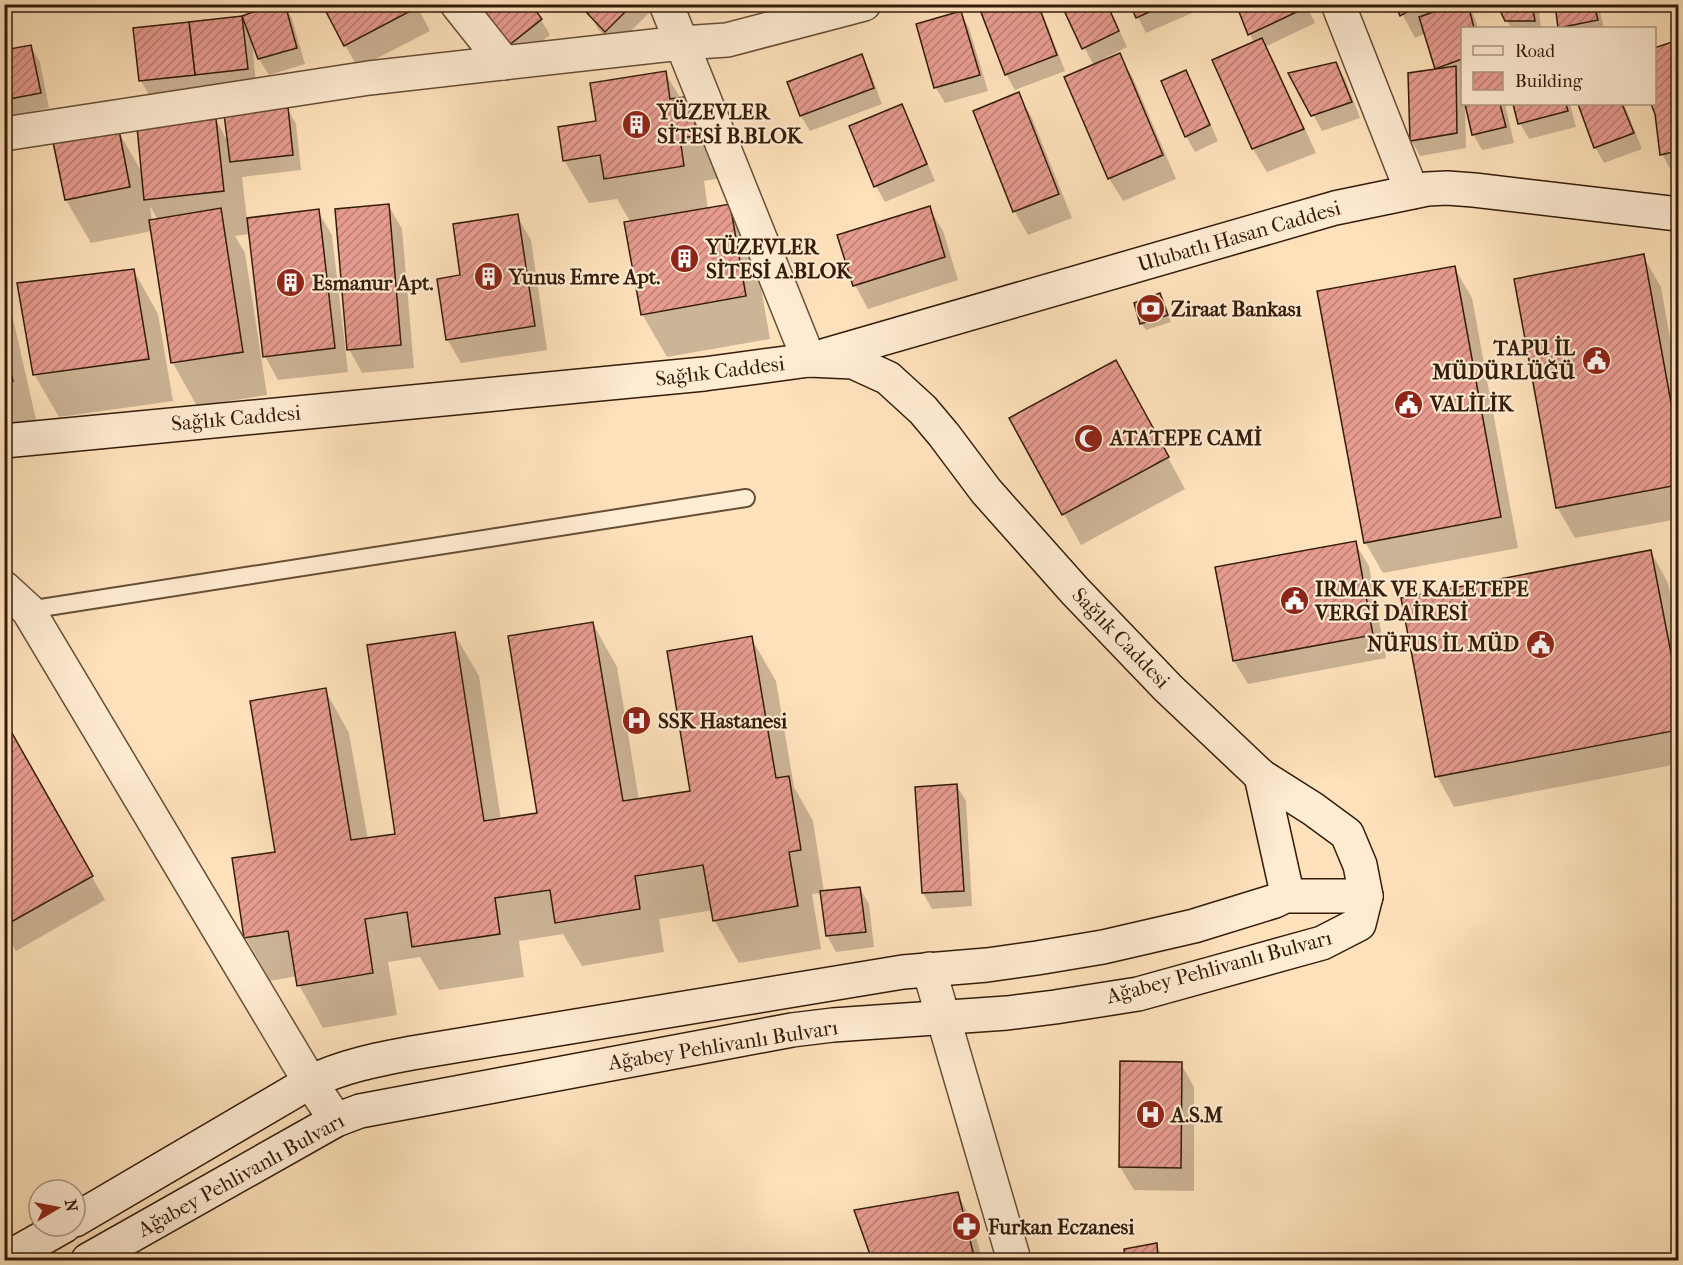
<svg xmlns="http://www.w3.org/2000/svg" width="1683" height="1265" viewBox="0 0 1683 1265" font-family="'IM FELL French Canon',serif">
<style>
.shadow{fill:#0003;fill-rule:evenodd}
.building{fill:url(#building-hatch);stroke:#331c0a;stroke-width:1.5}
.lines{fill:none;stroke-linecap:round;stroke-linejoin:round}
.lane-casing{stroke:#664e36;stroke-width:20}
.street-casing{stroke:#664e36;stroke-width:36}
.secondary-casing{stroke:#331c0a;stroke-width:36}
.lane{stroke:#ffecd3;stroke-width:16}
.street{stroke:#ffecd3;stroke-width:33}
.secondary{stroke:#ffecd3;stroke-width:33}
.labels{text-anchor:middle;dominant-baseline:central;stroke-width:4.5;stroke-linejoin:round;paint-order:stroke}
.poi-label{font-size:21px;font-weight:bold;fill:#331c0a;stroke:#ffecd3;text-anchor:start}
.street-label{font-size:21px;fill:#331c0a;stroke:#ffecd3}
</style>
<defs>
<pattern id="building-hatch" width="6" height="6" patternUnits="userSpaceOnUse" patternTransform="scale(1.5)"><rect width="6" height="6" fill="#e79c90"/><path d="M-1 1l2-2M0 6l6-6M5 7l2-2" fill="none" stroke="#bc7e74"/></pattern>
</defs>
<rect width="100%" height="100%" fill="#ffe2bc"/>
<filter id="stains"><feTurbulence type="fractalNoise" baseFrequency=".00333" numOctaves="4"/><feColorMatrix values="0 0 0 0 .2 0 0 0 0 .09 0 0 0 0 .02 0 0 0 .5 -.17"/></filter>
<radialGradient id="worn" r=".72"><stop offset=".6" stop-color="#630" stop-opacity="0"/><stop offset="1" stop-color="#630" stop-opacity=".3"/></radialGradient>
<g class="shadow">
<path d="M4 4H45L4 15Z"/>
<path d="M284 4 292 19 305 64 269 75 259 59 252 39 256 85 150 97 141 81 135 29 243 17Z"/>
<path d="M416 4 430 31 358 68 345 45Z"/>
<path d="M530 4 541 20 550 35 518 60 484 15Z"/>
<path d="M598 4H647L651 11 615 47 598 29 589 13Z"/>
<path d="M739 4H765L743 11Z"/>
<path d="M990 4H1039L1065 71 1015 90 1006 74Z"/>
<path d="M1062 4H1107L1127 47 1103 59 1104 62 1119 55 1133 78 1176 179 1123 201 1109 178 1094 66Z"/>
<path d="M1131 4H1188L1192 13 1146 33Z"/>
<path d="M1237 4H1306L1315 23 1265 47 1275 64 1316 153 1267 172 1253 149 1214 61 1254 43Z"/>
<path d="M1397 4H1478L1470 9 1475 18 1478 28H1462V104H1505L1514 143 1482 150 1473 134 1465 105 1466 148 1420 156 1411 140 1437 70 1426 33 1415 38Z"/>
<path d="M1498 4H1538L1541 28H1511Z"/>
<path d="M1556 4H1598L1604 28H1560Z"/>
<path d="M960 13 969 28 988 91 945 103 936 88 917 25Z"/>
<path d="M1678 42V177L1675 178 1662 154 1656 114 1653 104H1654V49Z"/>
<path d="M31 47 40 62 49 108 9 116 4 109V52Z"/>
<path d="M861 56 870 72 882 104 810 131 801 116 789 83Z"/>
<path d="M1336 64 1345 79 1360 118 1322 131 1291 74Z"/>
<path d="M1185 71 1194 87 1218 141 1195 152 1186 136Z"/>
<path d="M665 73 681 99 690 98 721 178 704 181 708 209 729 205 754 248 770 339 667 357 642 314 631 223 617 199 589 203 564 160 597 122Z"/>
<path d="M1018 94 1032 118 1072 218 1028 235 1015 212 975 112Z"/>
<path d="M1515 104H1570L1576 127 1529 139 1520 123Z"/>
<path d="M1579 104H1624L1642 149 1604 163 1595 147Z"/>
<path d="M901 106 910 121 935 181 885 202 876 186Z"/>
<path d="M287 108 296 124 301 170 242 177 247 219 318 211 332 235 348 372 278 380 265 356 250 234 235 236 245 253 267 395 197 406 173 363 152 231 91 243 66 200 118 131 143 174 216 120 229 144ZM150 206 158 220 152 221Z"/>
<path d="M389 206 402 229 414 368 362 373 349 349Z"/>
<path d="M929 208 943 231 958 280 868 309 855 285Z"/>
<path d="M517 216 531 240 547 350 461 363 447 339 462 277Z"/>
<path d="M1643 256 1661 287 1678 382V519L1575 538 1557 507Z"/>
<path d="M1454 267 1472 298 1518 548 1383 573 1365 542Z"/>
<path d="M134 271 158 314 173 401 59 417 34 374Z"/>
<path d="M4 294 6 301 11 310 37 424 4 431Z"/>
<path d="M1159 295 1171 322 1146 330 1141 323Z"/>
<path d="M1133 393 1185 489 1081 545 1011 418Z"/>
<path d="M1355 543 1369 566 1386 658 1248 684 1234 661Z"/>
<path d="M1651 552 1668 583 1678 634V764L1454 807 1437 776Z"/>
<path d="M593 624 617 667 639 800 692 792 751 638 776 681 794 787 813 821 824 892 860 889 869 904 874 947 836 952 827 936 822 893 812 894 821 949 739 963 714 920 713 910 659 919 664 952 582 966 563 934 519 941 524 977 439 990 420 957 388 962 397 1015 323 1028 299 985 297 976 270 981 246 938 234 859 277 853 325 690 349 733 368 840 397 835 454 633 479 676 501 820 539 814Z"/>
<path d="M4 721 105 900 16 951 4 930Z"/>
<path d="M956 785 966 801 972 906 932 909 923 893 917 788Z"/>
<path d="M1181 1064 1194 1087V1191L1134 1190 1120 1167Z"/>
<path d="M957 1194 971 1218 982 1260H873L856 1211Z"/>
<path d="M1156 1245 1165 1260H1126V1250Z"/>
</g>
<g class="building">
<path d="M276 4H285L297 48 258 59 242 16Z"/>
<path d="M322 4H416L418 7 344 46Z"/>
<path d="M477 4H531L542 19 508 46Z"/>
<path d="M596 4H633L605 32 587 13Z"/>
<path d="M985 4H1038L1057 55 1005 75 979 7Z"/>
<path d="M1061 4H1107L1119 31 1082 49Z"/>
<path d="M1130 4H1167L1136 18Z"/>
<path d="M1236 4H1306L1307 7 1248 35Z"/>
<path d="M1395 4H1421L1400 16Z"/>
<path d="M1456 4H1468L1474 28H1462V59L1435 69 1419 17Z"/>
<path d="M1497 4H1532L1535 21H1505Z"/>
<path d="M1555 4H1594L1598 20 1558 28Z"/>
<path d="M961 11 980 75 934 88 916 24Z"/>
<path d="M242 16 248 69 195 75 189 22Z"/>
<path d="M189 22 195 75 139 81 133 28Z"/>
<path d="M1262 38 1304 129 1252 149 1212 60Z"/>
<path d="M1678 40V151L1660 155 1655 114 1651 104H1654V48Z"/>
<path d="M31 45 41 93 4 100V50Z"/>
<path d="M1120 53 1163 155 1108 179 1064 77Z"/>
<path d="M862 54 874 88 800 116 787 82Z"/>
<path d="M1336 62 1352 102 1311 116 1288 73Z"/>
<path d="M1456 66 1457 133 1410 141 1408 73Z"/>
<path d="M1186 70 1210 125 1185 137 1161 81Z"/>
<path d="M666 71 670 99 691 96 697 136 680 138 684 166 604 179 600 155 563 161 558 127 596 121 590 83Z"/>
<path d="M1019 92 1059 194 1013 212 973 111Z"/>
<path d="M902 104 927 164 874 187 849 126Z"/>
<path d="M1465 104H1500L1506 127 1472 135Z"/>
<path d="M1513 104H1566L1568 111 1518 124Z"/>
<path d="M1578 104H1622L1634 133 1594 148Z"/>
<path d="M288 107 293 155 230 162 224 114Z"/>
<path d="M216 119 224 191 144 200 137 127Z"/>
<path d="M119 130 130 187 65 200 53 142Z"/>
<path d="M389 204 401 345 347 350 335 209Z"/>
<path d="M730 204 746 296 641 315 624 222Z"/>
<path d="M930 206 945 257 853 286 837 235Z"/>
<path d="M221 208 243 352 171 363 149 220Z"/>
<path d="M319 209 335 348 263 357 247 218Z"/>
<path d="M518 214 535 326 446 340 437 279 460 275 453 224Z"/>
<path d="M1644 254 1678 441V485L1556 508 1514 279Z"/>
<path d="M1455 266 1501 517 1364 543 1317 291Z"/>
<path d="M134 269 149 359 33 375 17 283Z"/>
<path d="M1160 293 1168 315 1140 324 1134 303Z"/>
<path d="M4 344 13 381 4 383Z"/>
<path d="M1116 360 1169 457 1062 515 1009 418Z"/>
<path d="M1356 541 1373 635 1233 661 1215 567Z"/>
<path d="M1651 550 1678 689V730L1435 777 1401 598Z"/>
<path d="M593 622 623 801 690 791 667 651 752 636 776 778 789 776 801 850 789 852 798 906 713 921 703 865 635 876 640 909 555 923 550 890 495 898 500 934 412 947 407 912 365 919 373 973 297 986 288 931 244 938 232 858 275 852 250 701 326 688 351 840 395 834 367 645 455 632 484 821 537 813 508 636Z"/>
<path d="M4 719 93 876 4 926Z"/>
<path d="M957 784 964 891 922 893 915 787Z"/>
<path d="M860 887 866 932 826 936 820 891Z"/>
<path d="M1120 1061 1182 1062 1181 1168 1119 1167Z"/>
<path d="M958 1192 975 1260H872L854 1210Z"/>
<path d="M1157 1243 1158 1260H1125L1124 1249Z"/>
</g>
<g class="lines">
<defs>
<path id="lane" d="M28 610 746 498"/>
<g id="street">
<path d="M457 4 504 63"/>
<path d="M666 4 809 360"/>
<path d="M1338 4 1412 192"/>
<path d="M4 134 369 78 681 43 727 40 864 4"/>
<path d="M4 588 28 610 310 1082 336 1120"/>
<path d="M929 969 1014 1260"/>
</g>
<g id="secondary">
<path d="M826 355 1335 208 1427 189 1447 188 1474 190 1678 214"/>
<path d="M4 441 704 374 809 360 853 362 888 378 923 410 944 435 986 491 1075 591 1168 688 1261 776 1313 809 1347 834 1360 865 1366 896 1359 924 1322 943 1138 994 1055 1007 1007 1013 833 1025 792 1030 360 1111 336 1120 88 1260"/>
<path d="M1261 776 1285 884V896"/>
<path d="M75 1220 310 1082C344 1066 375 1060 412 1053L903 972 987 965 1037 958 1103 947 1194 926 1275 901 1285 896H1366"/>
<path d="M4 1260 64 1226"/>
</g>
</defs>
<use href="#lane" class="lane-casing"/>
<use href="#street" class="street-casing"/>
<use href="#secondary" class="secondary-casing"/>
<use href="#lane" class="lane"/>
<use href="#street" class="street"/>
<use href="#secondary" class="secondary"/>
</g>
<defs>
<symbol id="building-disc" viewBox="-11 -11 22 22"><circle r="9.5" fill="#8f2418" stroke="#ffecd3"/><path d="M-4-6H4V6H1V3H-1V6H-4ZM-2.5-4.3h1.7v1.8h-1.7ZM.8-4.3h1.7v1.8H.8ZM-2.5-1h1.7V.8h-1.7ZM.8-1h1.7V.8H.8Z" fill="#fff"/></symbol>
<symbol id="bank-disc" viewBox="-11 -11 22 22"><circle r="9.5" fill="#8f2418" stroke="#ffecd3"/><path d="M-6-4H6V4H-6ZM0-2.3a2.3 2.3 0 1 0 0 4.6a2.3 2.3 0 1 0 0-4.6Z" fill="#fff"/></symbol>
<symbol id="civic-disc" viewBox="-11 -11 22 22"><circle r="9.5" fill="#8f2418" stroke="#ffecd3"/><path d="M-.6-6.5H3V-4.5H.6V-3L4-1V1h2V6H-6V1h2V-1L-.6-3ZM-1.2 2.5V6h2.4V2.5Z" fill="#fff"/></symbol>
<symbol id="mosque-disc" viewBox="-11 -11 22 22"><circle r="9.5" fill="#8f2418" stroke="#ffecd3"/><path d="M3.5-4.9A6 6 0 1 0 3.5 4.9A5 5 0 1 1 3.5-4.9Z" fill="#fff"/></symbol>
<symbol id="hospital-disc" viewBox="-11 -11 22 22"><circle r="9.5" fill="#8f2418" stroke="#ffecd3"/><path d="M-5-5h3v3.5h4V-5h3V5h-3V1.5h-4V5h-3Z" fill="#fff"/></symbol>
<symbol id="pharmacy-disc" viewBox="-11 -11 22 22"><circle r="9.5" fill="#8f2418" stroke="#ffecd3"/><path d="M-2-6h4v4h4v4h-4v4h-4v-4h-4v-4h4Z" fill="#fff"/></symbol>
</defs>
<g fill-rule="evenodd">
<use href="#building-disc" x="620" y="108" width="33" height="33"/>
<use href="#building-disc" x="668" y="242" width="33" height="33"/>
<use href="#building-disc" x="472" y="260" width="33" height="33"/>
<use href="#building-disc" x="274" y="266" width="33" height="33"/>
<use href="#bank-disc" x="1134" y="292" width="33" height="33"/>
<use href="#civic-disc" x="1580" y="344" width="33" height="33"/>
<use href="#civic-disc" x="1392" y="388" width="33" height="33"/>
<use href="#mosque-disc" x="1072" y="422" width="33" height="33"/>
<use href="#civic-disc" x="1278" y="584" width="33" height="33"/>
<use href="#civic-disc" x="1524" y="628" width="33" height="33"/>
<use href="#hospital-disc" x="620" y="704" width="33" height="33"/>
<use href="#hospital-disc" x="1134" y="1098" width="33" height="33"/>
<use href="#pharmacy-disc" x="950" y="1210" width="33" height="33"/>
</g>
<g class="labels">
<g class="poi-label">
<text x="657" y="112">YÜZEVLER<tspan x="657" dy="24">SİTESİ B.BLOK</tspan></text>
<text x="706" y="247">YÜZEVLER<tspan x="706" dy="24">SİTESİ A.BLOK</tspan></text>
<text x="509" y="277">Yunus Emre Apt.</text>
<text x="312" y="283">Esmanur Apt.</text>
<text x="1171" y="309">Ziraat Bankası</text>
<text x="1575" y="348" text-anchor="end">TAPU İL<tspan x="1575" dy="24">MÜDÜRLÜĞÜ</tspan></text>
<text x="1430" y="404">VALİLİK</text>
<text x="1110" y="438">ATATEPE CAMİ</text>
<text x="1315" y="589">IRMAK VE KALETEPE<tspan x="1315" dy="24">VERGİ DAİRESİ</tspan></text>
<text x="1519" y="644" text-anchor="end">NÜFUS İL MÜD</text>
<text x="658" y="721">SSK Hastanesi</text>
<text x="1171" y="1115">A.S.M</text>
<text x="988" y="1227">Furkan Eczanesi</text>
</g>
<g class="street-label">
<text transform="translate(1239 236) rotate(-16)">Ulubatlı Hasan Caddesi</text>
<text transform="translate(720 371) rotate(-7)">Sağlık Caddesi</text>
<text transform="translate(236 418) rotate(-5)">Sağlık Caddesi</text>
<text transform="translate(1121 638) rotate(46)">Sağlık Caddesi</text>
<text transform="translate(1219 967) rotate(-15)">Ağabey Pehlivanlı Bulvarı</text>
<text transform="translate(723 1045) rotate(-9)">Ağabey Pehlivanlı Bulvarı</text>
<text transform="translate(241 1175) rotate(-29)">Ağabey Pehlivanlı Bulvarı</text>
</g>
</g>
<rect width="1683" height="1265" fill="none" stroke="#ffe2bc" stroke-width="24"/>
<rect x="6" y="6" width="1671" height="1253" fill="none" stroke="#331c0a" stroke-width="3"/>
<rect x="12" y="12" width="1659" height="1241" fill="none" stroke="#331c0a" stroke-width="1.5"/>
<rect x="1461" y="27" width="195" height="78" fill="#ffecd3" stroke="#ad9983" stroke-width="1.5"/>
<rect x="1473" y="46" width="30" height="9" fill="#ffecd3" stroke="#ad9983" stroke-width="1.5"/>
<text x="1515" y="57" font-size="18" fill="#331c0a">Road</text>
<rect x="1473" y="72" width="30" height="18" fill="url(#building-hatch)" stroke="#ad9983" stroke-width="1.5"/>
<text x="1515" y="87" font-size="18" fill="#331c0a">Building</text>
<g transform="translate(57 1208) rotate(80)"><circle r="28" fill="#ffecd3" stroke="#ad9983" stroke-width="1.5"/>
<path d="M0-4.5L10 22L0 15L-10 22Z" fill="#8f2418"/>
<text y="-9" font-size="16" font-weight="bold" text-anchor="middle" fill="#331c0a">N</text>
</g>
<rect width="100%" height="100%" filter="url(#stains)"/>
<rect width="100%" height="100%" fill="url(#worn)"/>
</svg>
